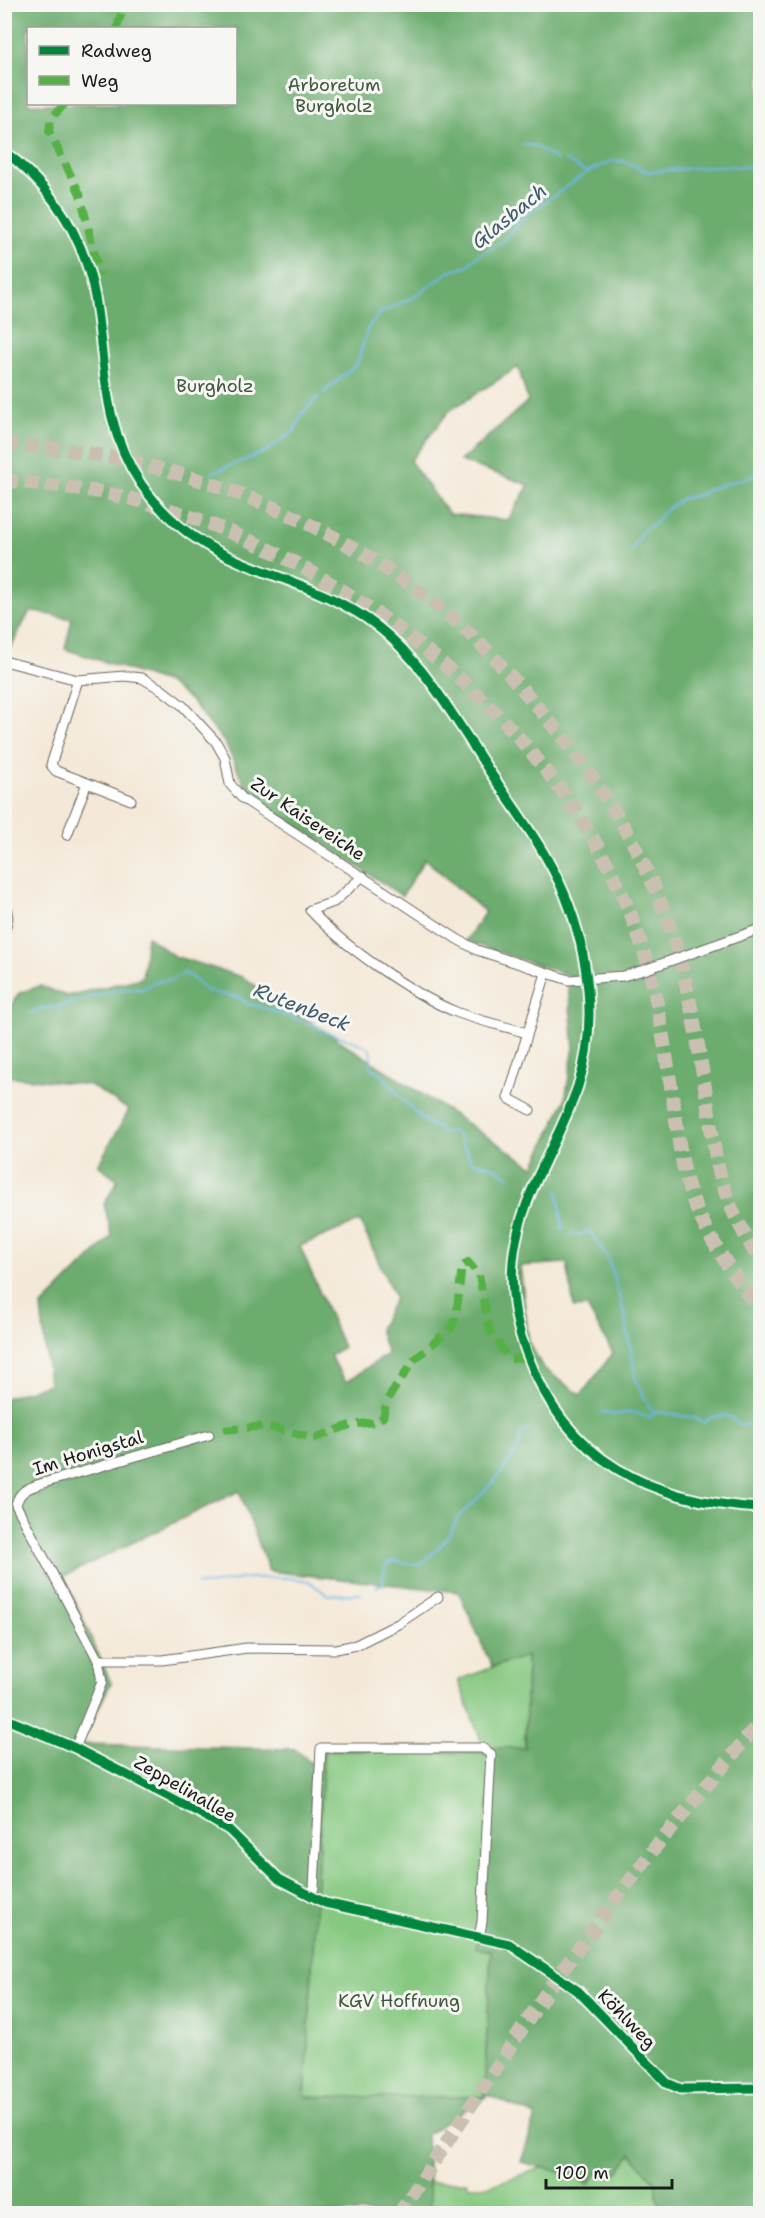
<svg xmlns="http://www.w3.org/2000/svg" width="765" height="2218" viewBox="0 0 765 2218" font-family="'Shantell Sans',sans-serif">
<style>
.green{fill:#85c880;stroke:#50724e;stroke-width:1.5}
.forest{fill:#6cac6e;stroke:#446445;stroke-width:1.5;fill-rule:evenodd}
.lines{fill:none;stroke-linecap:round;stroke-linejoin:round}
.stream{stroke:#70b8e8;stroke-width:2}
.highway-tunnel{stroke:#c9c0b2;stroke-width:14;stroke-dasharray:14 7;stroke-linecap:butt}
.minor-casing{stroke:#68645e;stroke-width:11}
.minor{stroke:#fff;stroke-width:9}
.quiet{stroke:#55b145;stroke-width:8;stroke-dasharray:15 8;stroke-linecap:butt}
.cycleway-casing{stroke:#f6f6f2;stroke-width:13}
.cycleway{stroke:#00873e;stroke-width:9}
.labels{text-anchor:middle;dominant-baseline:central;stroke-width:6;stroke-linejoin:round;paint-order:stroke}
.park-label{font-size:18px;fill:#41583f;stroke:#f6f6f2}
.street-label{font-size:18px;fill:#1c1c1c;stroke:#f6f6f2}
.water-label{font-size:20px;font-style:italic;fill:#3e5a6e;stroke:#f6f6f2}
</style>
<rect width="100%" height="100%" fill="#f6f6f2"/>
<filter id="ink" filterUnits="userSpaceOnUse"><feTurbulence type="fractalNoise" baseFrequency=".0167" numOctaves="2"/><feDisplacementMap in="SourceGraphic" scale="12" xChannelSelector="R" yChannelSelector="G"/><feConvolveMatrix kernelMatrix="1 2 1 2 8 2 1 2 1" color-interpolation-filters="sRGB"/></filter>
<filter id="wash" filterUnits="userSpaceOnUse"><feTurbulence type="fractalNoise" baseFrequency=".008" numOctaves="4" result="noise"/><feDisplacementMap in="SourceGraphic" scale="24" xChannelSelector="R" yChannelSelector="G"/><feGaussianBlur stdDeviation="1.35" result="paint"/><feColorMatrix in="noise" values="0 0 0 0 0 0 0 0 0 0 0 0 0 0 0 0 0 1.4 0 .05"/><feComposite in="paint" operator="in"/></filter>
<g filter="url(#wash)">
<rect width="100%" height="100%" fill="#f4e9d8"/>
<g class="green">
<path d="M527 1655 525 1749H490L483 1746 458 1680Z"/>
<path d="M324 1750 491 1754 482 1922 477 1948 491 1951 484 2097 305 2098Z"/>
<path d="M631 2154 656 2182 658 2201 668 2213H430L428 2182H467L469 2186H489L544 2167 578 2177 589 2184 598 2171Z"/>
</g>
<path class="forest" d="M5 5H760V2177L755 2213H668L658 2201 655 2182 631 2154 616 2175 598 2171 589 2184 578 2177 521 2162 536 2116 488 2095 427 2134 430 2213H5V1398L49 1384 41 1307 112 1236 104 1204 118 1180 98 1165 129 1110 90 1085 5 1076V1015L19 993 40 986 67 996 142 978 147 936 174 956 242 977 534 1167 565 1100 574 1047 568 986 574 977 466 941 485 912 425 859 402 896 249 794 225 743 192 702 168 683 65 649 72 619 30 611 5 658ZM28 28H236V104H28ZM518 367 528 401 460 461 529 485 508 520 449 514 410 461 449 411ZM360 1221 395 1298 379 1329 387 1354 346 1382 330 1356 343 1347 300 1246ZM567 1263 574 1308 587 1307 613 1353 581 1395 543 1368 529 1342 520 1266ZM239 1491 269 1571 459 1592 492 1667 527 1656 525 1748 319 1746 318 1769 295 1749 81 1744 111 1683 64 1576ZM324 1750 491 1754 482 1922 476 1948 491 1951 484 2097H305Z"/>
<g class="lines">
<g class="stream">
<path d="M523 144 535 146 557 160"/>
<path d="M566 160 587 173"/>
<path d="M323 393 357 364 368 328 379 314 419 294 448 272 466 267 478 256 503 241 522 218 589 171 612 161H623L649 172 716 166 760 167"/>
<path d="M212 473 267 451 294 431 301 415 318 397"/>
<path d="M631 552 642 532 656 522 663 512 681 499 702 494 708 489 760 474"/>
<path d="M32 1013 40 1008H53L119 989H143L154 982 173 979 183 973 190 976 207 991 240 998 246 1003 281 1013 283 1016 288 1015C298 1022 299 1020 309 1023 316 1024 320 1029 326 1032 341 1038 357 1040 370 1049L372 1068 379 1071C391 1085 420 1124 438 1128L442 1133 452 1131 457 1134 472 1162 492 1166 510 1177"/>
<path d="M558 1191 563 1228"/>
<path d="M572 1233 579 1235 589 1231 608 1258 625 1316 636 1381 652 1411 695 1418 705 1423 709 1418 726 1415 741 1425H749"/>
<path d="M602 1412 615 1415 630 1412 650 1417 657 1412"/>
<path d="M756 1422 760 1421"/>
<path d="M197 1584 209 1585 246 1578H290L308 1581 328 1595 361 1594"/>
<path d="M376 1587 383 1584C382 1548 400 1565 420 1565 435 1551 452 1537 457 1518 473 1504 524 1455 520 1434L528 1430"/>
</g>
</g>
</g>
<g filter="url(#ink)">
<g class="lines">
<g class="highway-tunnel">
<path d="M4 445C163 450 339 518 458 623 492 653 521 687 550 722 605 788 653 866 677 950 691 998 699 1050 707 1100 712 1132 715 1166 727 1196 735 1219 748 1240 760 1261"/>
<path d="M4 480C51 485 98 489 144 502 350 559 568 730 639 937 656 985 663 1036 671 1087 677 1121 679 1156 689 1189 704 1234 733 1274 760 1311"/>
<path d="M399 2214 552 1984 657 1845 760 1722"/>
</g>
<defs>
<g id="minor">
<path d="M4 661 78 680 124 676 142 678 161 689 183 706 216 742 225 758 230 784 242 798 457 939 477 950 569 980 623 976 644 970 760 929"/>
<path d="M78 680 51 765 56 771 131 800"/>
<path d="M67 835 87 783"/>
<path d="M363 876 334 902 310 910C342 945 412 994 456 1012 479 1021 504 1026 527 1033"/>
<path d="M4 895 8 918 4 934"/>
<path d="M530 1110 508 1098 546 973"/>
<path d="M98 1660H162L247 1648 336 1649 356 1645 398 1624 438 1597"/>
<path d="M4 1718 75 1748 200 1813 229 1830 279 1879 325 1903 509 1944 578 1991 667 2083 681 2089 760 2088"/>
<path d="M75 1748 102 1682 98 1660 16 1505C19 1491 28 1488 40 1484L209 1435"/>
<path d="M308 1896 314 1888 321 1748H482L491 1754 482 1922 479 1937"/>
</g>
</defs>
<use href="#minor" class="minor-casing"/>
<use href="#minor" class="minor"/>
<g class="quiet">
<path d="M117 28 124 4"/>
<path d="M65 104 51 118 49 131 80 194 100 276"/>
<path d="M224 1430 265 1426 315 1438 350 1425 376 1422 383 1417 387 1400 414 1360 452 1327 456 1317 462 1266 468 1262 479 1275 490 1331 509 1359 528 1358"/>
</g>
<defs>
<g id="cycleway">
<path d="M4 151C53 188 84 237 95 297 106 363 101 425 141 484 201 570 279 565 358 613 419 650 453 717 492 775 518 814 547 852 565 895 589 954 598 1025 578 1086 560 1139 527 1185 516 1241 508 1280 513 1317 527 1354 566 1461 651 1502 760 1508"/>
<path d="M4 1718 75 1748 200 1813 229 1830 279 1879 325 1903 509 1944 578 1991 667 2083 681 2089 760 2088"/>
</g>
</defs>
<use href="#cycleway" class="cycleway-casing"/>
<use href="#cycleway" class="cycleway"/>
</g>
</g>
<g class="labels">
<g class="park-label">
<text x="334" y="85">Arboretum<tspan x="334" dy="21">Burgholz</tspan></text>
<text x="215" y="386">Burgholz</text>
<text x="399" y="2001">KGV Hoffnung</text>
</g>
<g class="street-label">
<text transform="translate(308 819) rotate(34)">Zur Kaisereiche</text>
<text transform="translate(88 1453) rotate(-17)">Im Honigstal</text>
<text transform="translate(185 1789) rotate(30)">Zeppelinallee</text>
<text transform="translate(627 2019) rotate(46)">Köhlweg</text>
</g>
<g class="water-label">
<text transform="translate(509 216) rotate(-39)">Glasbach</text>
<text transform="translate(302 1007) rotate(21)">Rutenbeck</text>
</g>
</g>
<rect width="765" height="2218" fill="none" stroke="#f6f6f2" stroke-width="24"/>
<rect x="27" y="27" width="210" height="78" fill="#f6f6f2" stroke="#9f9f9c" stroke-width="1.5"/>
<rect x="39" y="46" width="30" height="9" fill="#00873e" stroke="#9f9f9c" stroke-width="1.5"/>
<text x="81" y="57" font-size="18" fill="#1c1c1c">Radweg</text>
<rect x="39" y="76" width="30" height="9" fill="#55b145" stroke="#9f9f9c" stroke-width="1.5"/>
<text x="81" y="87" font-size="18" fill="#1c1c1c">Weg</text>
<path d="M546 2179v9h126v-9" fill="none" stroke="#1c1c1c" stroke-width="3"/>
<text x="555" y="2179" font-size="18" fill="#1c1c1c" stroke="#f6f6f2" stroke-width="4.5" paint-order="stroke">100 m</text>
</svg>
